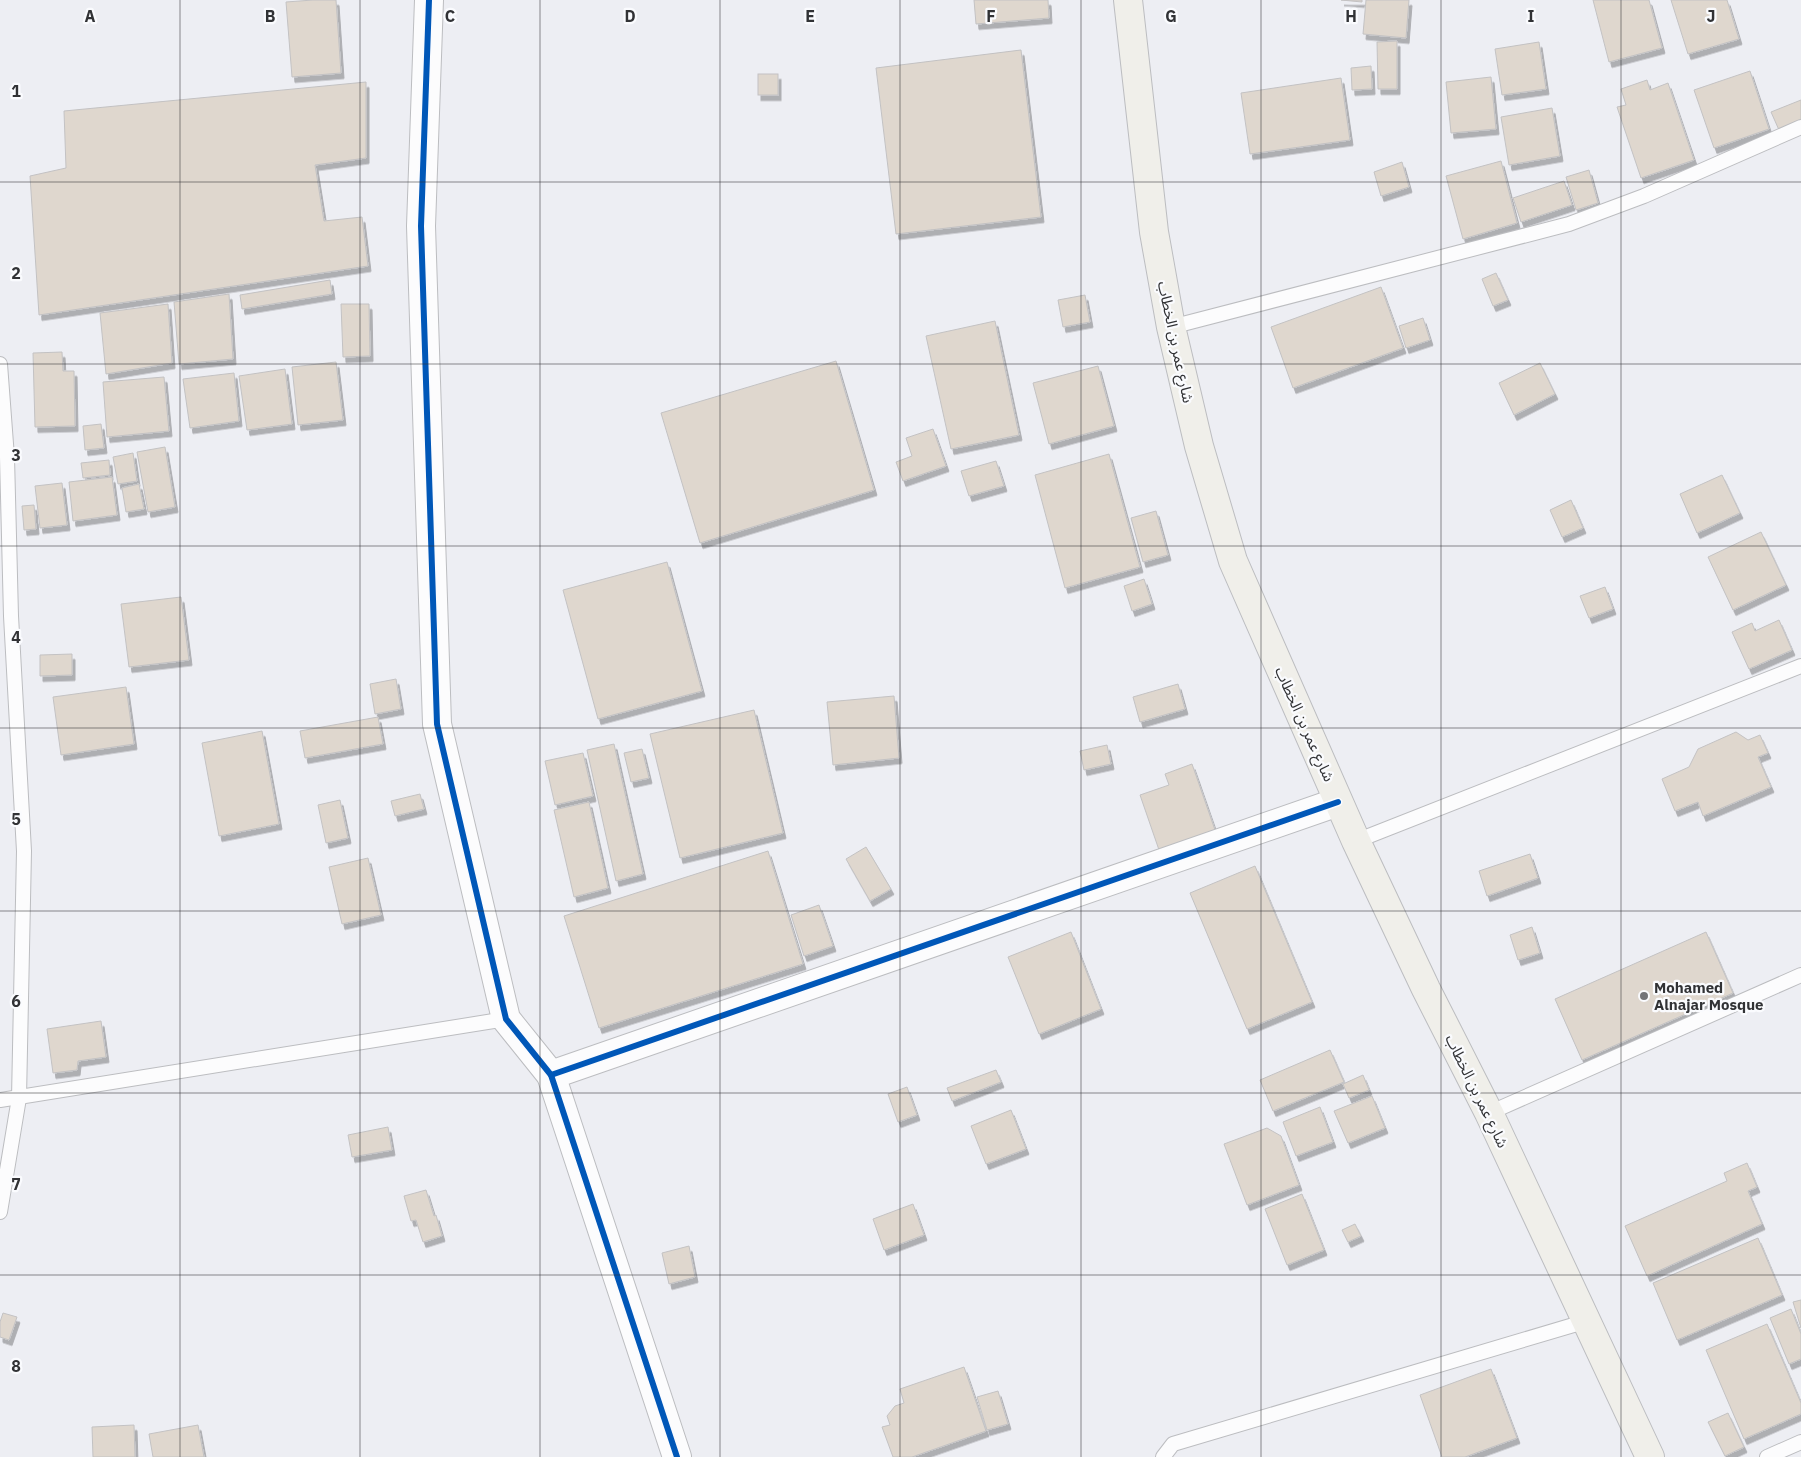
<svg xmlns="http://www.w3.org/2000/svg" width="1801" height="1457" viewBox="0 0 1801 1457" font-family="'IBM Plex Sans','Noto Sans Arabic',sans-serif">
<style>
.building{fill:#dfd7ce;stroke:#c3c2c3;filter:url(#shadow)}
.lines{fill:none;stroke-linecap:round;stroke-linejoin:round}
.service-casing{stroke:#bcbdc0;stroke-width:16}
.minor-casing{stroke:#bcbdc0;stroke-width:30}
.tertiary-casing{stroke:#bcbdc0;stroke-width:30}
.secondary-casing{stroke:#bcbdc0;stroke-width:30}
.service{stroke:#fcfcfd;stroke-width:14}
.minor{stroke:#fcfcfd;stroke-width:28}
.tertiary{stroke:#fcfcfd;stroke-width:28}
.secondary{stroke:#f0efea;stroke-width:28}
.cycleway-casing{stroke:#fafbfe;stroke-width:9}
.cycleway{stroke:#0057b8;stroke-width:6}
.grid{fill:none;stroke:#313235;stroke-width:1;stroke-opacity:0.55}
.poi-dot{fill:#737478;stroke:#fafbfe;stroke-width:2}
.labels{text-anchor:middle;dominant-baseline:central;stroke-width:4.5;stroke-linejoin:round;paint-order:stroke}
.street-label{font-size:15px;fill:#313235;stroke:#fafbfe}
.poi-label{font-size:15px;font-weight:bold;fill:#313235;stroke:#fafbfe;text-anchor:start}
.grid-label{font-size:16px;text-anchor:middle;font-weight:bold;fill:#313235;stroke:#fafbfe;stroke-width:4.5;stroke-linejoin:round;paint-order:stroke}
</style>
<defs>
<filter id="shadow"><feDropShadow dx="3" dy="5.5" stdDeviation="0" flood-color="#0004"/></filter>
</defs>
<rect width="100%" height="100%" fill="#edeef3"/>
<g class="building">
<path d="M313 0H336L341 73 292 77 286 2Z"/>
<path d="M974 0H1048L1049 18 976 24Z"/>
<path d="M1341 0H1362V2Z"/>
<path d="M1366 0H1409L1406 38 1363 34Z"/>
<path d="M1593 0H1649L1662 48 1609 62Z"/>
<path d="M1671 0H1727L1739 39 1688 54Z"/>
<path d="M1397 41V89H1378L1377 42Z"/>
<path d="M1539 42 1546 89 1502 95 1495 49Z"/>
<path d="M1021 50 1041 217 896 234 876 68Z"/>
<path d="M1371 66 1372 89 1352 90 1351 68Z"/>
<path d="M1750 71 1769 129 1714 148 1694 90Z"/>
<rect x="758" y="74" width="20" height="21"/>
<path d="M1491 77 1496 129 1451 133 1446 82Z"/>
<path d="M1341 78 1350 140 1250 154 1241 93Z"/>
<path d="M1647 80 1650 90 1668 83 1694 160 1641 178 1617 107 1626 105 1621 89Z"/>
<path d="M366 82V158L315 165 324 221 362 217 368 266 39 315 30 176 66 168 64 111Z"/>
<path d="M1801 100V121L1779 130 1771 112Z"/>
<path d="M1552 108 1560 156 1509 165 1501 117Z"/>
<path d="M1501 161 1517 223 1463 239 1446 176Z"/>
<path d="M1402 162 1409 187 1381 196 1374 172Z"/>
<path d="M1589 170 1598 203 1576 210 1566 177Z"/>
<path d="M1564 181 1572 205 1521 222 1513 198Z"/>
<path d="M1496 273 1508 300 1493 306 1482 279Z"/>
<path d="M330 280 332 294 242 309 240 295Z"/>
<path d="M1381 287 1403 348 1293 388 1271 327Z"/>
<path d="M229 294 233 359 179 364 174 302Z"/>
<path d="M1085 295 1090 322 1063 327 1058 300Z"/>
<path d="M168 304 172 363 106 374 100 313Z"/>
<path d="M341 304H369L370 356 343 357Z"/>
<path d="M1423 318 1430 340 1406 348 1399 326Z"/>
<path d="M995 321 1019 435 951 449 926 336Z"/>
<path d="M62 352 63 371H74L75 426 35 427 33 353Z"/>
<path d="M836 361 874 490 700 543 661 413Z"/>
<path d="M336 362 343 420 298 425 292 367Z"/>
<path d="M1540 363 1555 394 1514 415 1499 383Z"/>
<path d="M1098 366 1114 426 1049 444 1033 383Z"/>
<path d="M285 369 292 424 247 430 239 376Z"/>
<path d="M234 373 239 421 190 428 183 379Z"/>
<path d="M164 377 169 431 107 437 103 382Z"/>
<path d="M101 424 104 448 85 450 83 426Z"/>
<path d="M933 429 946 466 903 481 896 462 912 456 906 438Z"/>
<path d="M165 447 175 507 148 512 137 452Z"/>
<path d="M133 453 137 481 118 484 113 457Z"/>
<path d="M1109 454 1140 567 1065 588 1035 475Z"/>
<path d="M109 460 110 475 83 478 81 463Z"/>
<path d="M996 461 1004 486 969 496 961 471Z"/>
<path d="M1722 475 1740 513 1697 533 1680 494Z"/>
<path d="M112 477 117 515 73 521 69 482Z"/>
<path d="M62 483 67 525 40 528 35 486Z"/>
<path d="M139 484 144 509 126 512 122 488Z"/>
<path d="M1571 500 1583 528 1562 537 1550 510Z"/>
<path d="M34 505 36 529 24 530 22 506Z"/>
<path d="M1156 511 1168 555 1143 562 1131 518Z"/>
<path d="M1761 532 1786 585 1733 610 1708 557Z"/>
<path d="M667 562 702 691 598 719 563 590Z"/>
<path d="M1144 579 1152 604 1132 611 1124 586Z"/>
<path d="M1605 587 1613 609 1589 618 1580 596Z"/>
<path d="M181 597 189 660 129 667 121 604Z"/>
<path d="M1779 620 1792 650 1749 669 1732 632 1752 623 1755 631Z"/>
<path d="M72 654V675L40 676V655Z"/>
<path d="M396 679 401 709 375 714 370 684Z"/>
<path d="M1178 684 1185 709 1140 722 1133 697Z"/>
<path d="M126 687 134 744 61 755 53 697Z"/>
<path d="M894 696 899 758 833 765 827 702Z"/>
<path d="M754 710 783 833 680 858 650 734Z"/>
<path d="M378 717 383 744 305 758 300 731Z"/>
<path d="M262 731 279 824 219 836 202 743Z"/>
<path d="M1736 732 1748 740 1760 735 1768 753 1758 757 1771 787 1703 816 1698 802 1675 811 1662 779 1689 767 1698 749Z"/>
<path d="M614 744 643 874 616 881 587 750Z"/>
<path d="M1107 745 1111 764 1084 770 1080 751Z"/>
<path d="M642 749 649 778 631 782 624 753Z"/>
<path d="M583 753 593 796 555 805 545 761Z"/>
<path d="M1192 764 1215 830 1159 850 1140 795 1169 785 1165 774Z"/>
<path d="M420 794 424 809 395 816 391 801Z"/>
<path d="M340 800 348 838 326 843 318 805Z"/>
<path d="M589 802 608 888 574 897 554 810Z"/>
<path d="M866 847 891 889 870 901 846 859Z"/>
<path d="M768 851 803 964 599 1028 564 916Z"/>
<path d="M1530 854 1538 878 1487 896 1479 871Z"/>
<path d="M368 858 381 915 342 924 329 867Z"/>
<path d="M1255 866 1312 1002 1247 1029 1190 893Z"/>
<path d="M819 905 833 946 804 956 791 915Z"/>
<path d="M1532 927 1540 953 1518 960 1510 935Z"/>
<path d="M1071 932 1101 1009 1039 1034 1008 957Z"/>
<path d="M1706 932 1733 993 1582 1060 1555 999Z"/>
<path d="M101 1021 106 1057 78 1061 77 1070 53 1073 47 1029Z"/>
<path d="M1330 1050 1344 1082 1273 1111 1260 1080Z"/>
<path d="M996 1070 1001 1082 952 1101 947 1088Z"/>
<path d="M1363 1075 1369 1090 1349 1098 1343 1084Z"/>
<path d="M907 1087 917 1115 898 1122 888 1094Z"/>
<path d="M1372 1096 1385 1128 1348 1143 1334 1111Z"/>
<path d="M1320 1107 1333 1142 1296 1156 1283 1122Z"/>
<path d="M1011 1110 1026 1149 986 1164 971 1126Z"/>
<path d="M388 1127 392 1150 352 1157 348 1135Z"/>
<path d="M1267 1128 1281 1136 1299 1185 1247 1205 1224 1144Z"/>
<path d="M1747 1163 1757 1187 1748 1191 1762 1224 1647 1276 1625 1226 1727 1181 1724 1173Z"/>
<path d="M426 1190 434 1216 436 1215 442 1236 423 1242 416 1220 411 1221 404 1196Z"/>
<path d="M1302 1194 1324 1250 1287 1265 1265 1209Z"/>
<path d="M913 1204 924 1235 884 1250 873 1219Z"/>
<path d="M1355 1224 1361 1236 1348 1242 1342 1230Z"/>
<path d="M1758 1238 1782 1295 1677 1340 1653 1283Z"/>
<path d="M689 1246 695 1277 669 1284 662 1253Z"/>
<path d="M1801 1300V1328L1793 1302Z"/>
<path d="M1791 1309 1801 1334V1359L1789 1364 1770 1318Z"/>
<path d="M3 1313 17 1317 9 1340 0 1337V1322Z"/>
<path d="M1767 1324 1801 1403V1414L1744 1439 1706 1350Z"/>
<path d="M964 1367 986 1431 912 1457H893L882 1427 890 1425 887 1416 895 1406 904 1403 900 1389Z"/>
<path d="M1491 1369 1517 1438 1465 1457H1442L1420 1395Z"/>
<path d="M998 1391 1008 1424 987 1430 977 1397Z"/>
<path d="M1728 1413 1744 1447 1725 1456 1708 1422Z"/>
<path d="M134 1425 135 1457H93L92 1427Z"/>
<path d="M198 1425 204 1457H153L149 1434Z"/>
</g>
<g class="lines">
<defs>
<g id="service">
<path d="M1171 327 1569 224 1644 196 1801 127"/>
<path d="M0 364 7 457 11 616 24 851 19 1098 0 1212"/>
<path d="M1356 841 1801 666"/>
<path d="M0 1100 506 1019"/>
<path d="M1489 1113 1801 975"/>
<path d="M1163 1457 1173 1444 1587 1321"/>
<path d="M1767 1457 1801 1442"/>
</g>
<path id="minor" d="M551 1075 1338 802"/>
<path id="tertiary" d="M429 0 421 226 437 724 506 1019 551 1075 677 1457"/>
<path id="secondary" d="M1128 0 1154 232 1171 327 1199 446 1233 561 1356 841 1426 989 1489 1113 1650 1457"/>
</defs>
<use href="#service" class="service-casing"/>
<use href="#minor" class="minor-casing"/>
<use href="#tertiary" class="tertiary-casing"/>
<use href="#secondary" class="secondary-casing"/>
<use href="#service" class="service"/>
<use href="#minor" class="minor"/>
<use href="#tertiary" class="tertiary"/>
<use href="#secondary" class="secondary"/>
<defs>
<g id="cycleway">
<path d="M429 0 421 226 437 724 506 1019 551 1075 677 1457"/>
<path d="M551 1075 1338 802"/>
</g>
</defs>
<use href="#cycleway" class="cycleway-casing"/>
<use href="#cycleway" class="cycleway"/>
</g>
<path class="grid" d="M180 0V1457M360 0V1457M540 0V1457M720 0V1457M900 0V1457M1081 0V1457M1261 0V1457M1441 0V1457M1621 0V1457M0 182H1801M0 364H1801M0 546H1801M0 728H1801M0 911H1801M0 1093H1801M0 1275H1801"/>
<circle class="poi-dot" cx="1644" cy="996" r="5"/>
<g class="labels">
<g class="street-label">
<text transform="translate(1176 342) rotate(78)">شارع عمر بن الخطاب</text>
<text transform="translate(1305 724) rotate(66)">شارع عمر بن الخطاب</text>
<text transform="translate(1477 1091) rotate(64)">شارع عمر بن الخطاب</text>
</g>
<g class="poi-label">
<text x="1654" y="987">Mohamed<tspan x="1654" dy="17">Alnajar Mosque</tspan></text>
</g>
</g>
<g class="grid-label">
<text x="90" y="22">A</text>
<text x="270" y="22">B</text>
<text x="450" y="22">C</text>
<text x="630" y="22">D</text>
<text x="810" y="22">E</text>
<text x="991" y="22">F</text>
<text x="1171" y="22">G</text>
<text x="1351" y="22">H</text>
<text x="1531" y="22">I</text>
<text x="1711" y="22">J</text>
<text x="16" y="97">1</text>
<text x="16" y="279">2</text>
<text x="16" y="461">3</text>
<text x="16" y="643">4</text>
<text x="16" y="825">5</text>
<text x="16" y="1007">6</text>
<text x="16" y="1190">7</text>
<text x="16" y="1372">8</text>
</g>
</svg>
